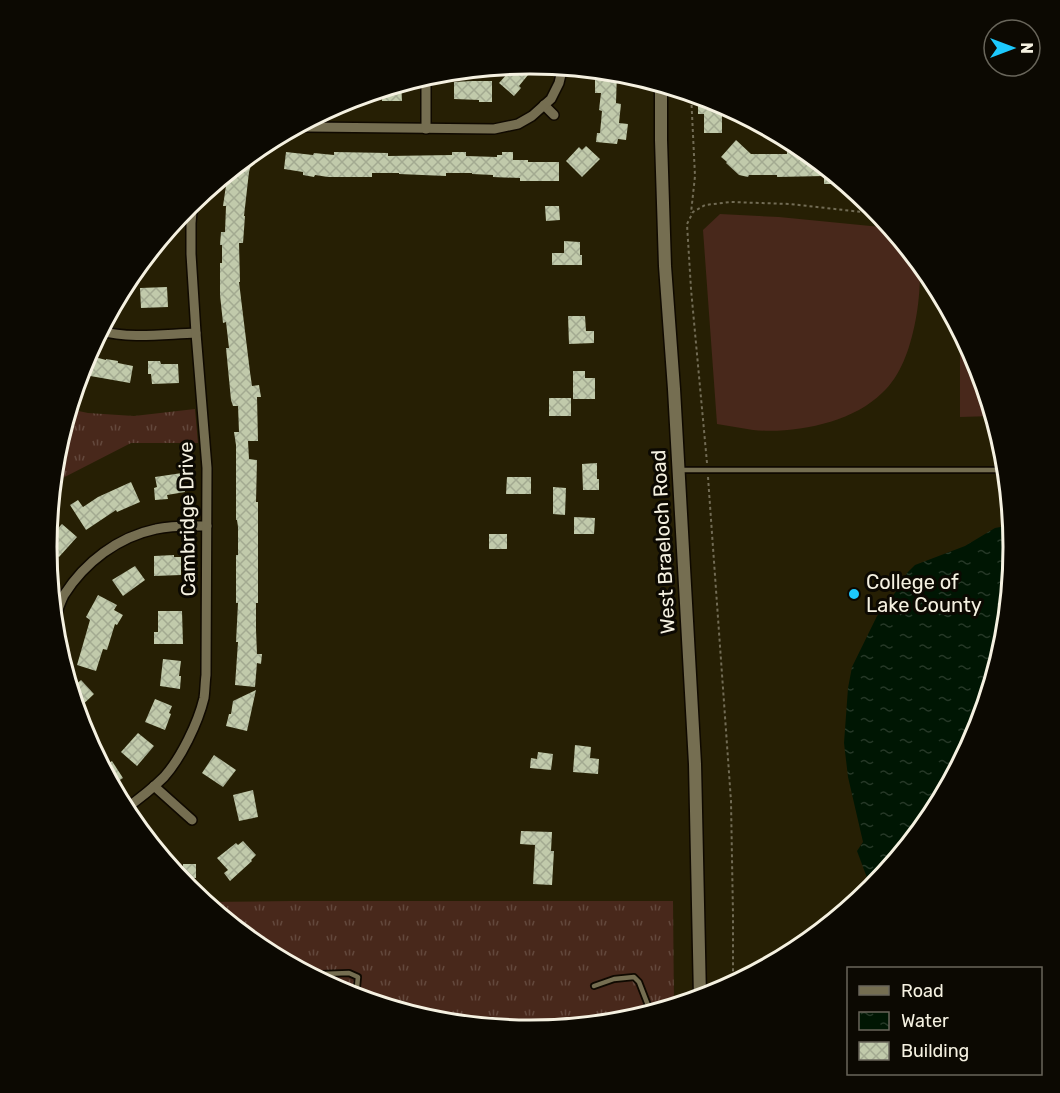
<svg xmlns="http://www.w3.org/2000/svg" width="1060" height="1093" viewBox="0 0 1060 1093" font-family="Rubik,sans-serif">
<style>
.grass{fill:url(#grass-tufts)}
.pitch{fill:#48281b}
.water{fill:url(#water-ripples)}
.building{fill:url(#building-cross-hatch)}
.lines{fill:none;stroke-linecap:round;stroke-linejoin:round}
.service-casing{stroke:#0f0900;stroke-width:8}
.minor-casing{stroke:#0f0900;stroke-width:12}
.tertiary-casing{stroke:#0f0900;stroke-width:15}
.path{stroke:#726c55;stroke-width:2;stroke-dasharray:3 3;stroke-linecap:butt}
.service{stroke:#756e51;stroke-width:4.5}
.minor{stroke:#756e51;stroke-width:9}
.tertiary{stroke:#756e51;stroke-width:12}
.poi-dot{fill:#1dc9fd;stroke:#0c0902;stroke-width:2}
.labels{text-anchor:middle;dominant-baseline:central;stroke-width:6;stroke-linejoin:round;paint-order:stroke}
.street-label{font-size:20px;fill:#f5f1e1;stroke:#0c0902}
.poi-label{font-size:20px;fill:#f5f1e1;stroke:#0c0902;text-anchor:start}
.rim{fill:none;stroke:#f5f1e1;stroke-width:3}
</style>
<defs>
<pattern id="grass-tufts" width="24" height="20" patternUnits="userSpaceOnUse" patternTransform="scale(1.5)"><rect width="24" height="20" fill="#48281b"/><path d="M3 7l-1-3M5 7V3M7 7l1-3M15 17l-1-3M17 17v-4M19 17l1-3" fill="none" stroke="#63483c"/></pattern>
<pattern id="water-ripples" width="26" height="14" patternUnits="userSpaceOnUse" patternTransform="scale(1.5)"><rect width="26" height="14" fill="#001603"/><path d="M2 4q2-2 4 0t4 0M15 11q2-2 4 0t4 0" fill="none" stroke="#263827"/></pattern>
<pattern id="building-cross-hatch" width="8" height="8" patternUnits="userSpaceOnUse" patternTransform="scale(1.5)"><rect width="8" height="8" fill="#c1caab"/><path d="M0 0l8 8M0 8l8-8" fill="none" stroke="#a3aa91"/></pattern>
</defs>
<rect width="100%" height="100%" fill="#261f04"/>
<g class="grass">
<path d="M69 409 88 413 134 416 195 409 198 443H131L53 483 56 452Z"/>
<path d="M293 901H673L674 1006 624 1021 530 1030 435 1021 345 993 261 948 205 902Z"/>
</g>
<g class="pitch">
<path d="M720 214 779 217 891 228C898 236 912 250 917 260 923 271 918 310 915 323 910 348 901 376 882 393 852 423 794 434 753 430 741 428 729 426 717 424L703 230Z"/>
<path d="M960 330 977 362 993 416 960 417Z"/>
</g>
<path class="water" d="M1011 525 1013 547 1004 641 977 732 932 815 868 891 869 883 857 851 863 842 848 777 844 743 848 688 852 667 877 616 898 589 907 573 915 565 965 546 995 528Z"/>
<g class="building">
<path d="M530 63 537 64 519 86 521 88 514 96 499 83 515 65Z"/>
<path d="M595 69 617 72 616 103 621 104 619 123 628 124 626 140 618 139 617 144 596 142 597 133H600L602 111 599 110 601 93H595Z"/>
<path d="M472 81H492V102H479V100L454 99V82Z"/>
<path d="M401 83 402 101H382L383 88Z"/>
<path d="M706 97 722 103V133H704V114H698V99H706Z"/>
<path d="M736 140 751 154H787V151H806L847 184H824V176L777 177V175H749L748 177 739 175 726 163 727 162 721 157Z"/>
<path d="M586 146 600 159 582 177 566 161 579 147 582 150Z"/>
<path d="M256 149 249 172 244 216H245L243 243H239L240 282H239L250 372 252 386 259 385 261 397H257L258 441H248L249 459 257 460 256 502H258V603H256V630L257 654H262L261 664 257 663 255 687 235 685 238 642H236L238 603H236V555H238V527L237 520H236V445L234 432H239L238 406H233L231 400 226 348H229L226 322 223 323 220 295V263H222V245H220L221 232H225L226 206H223L228 172Z"/>
<path d="M286 152 313 155 314 153 334 155V152L388 153V156L452 155V152H466V156L497 157V155H502V152H513V160H528V162H559V181H520V178L493 177V175L472 174V173H446V176L399 174V173H372V177H328L315 175 314 177 303 175V172L284 169Z"/>
<path d="M545 206H559L560 220 546 221Z"/>
<path d="M564 241 580 242V255H582V265H552V253H564Z"/>
<path d="M167 287 168 307 141 308 140 288Z"/>
<path d="M568 316H585L586 331H594V343L569 344Z"/>
<path d="M87 355 106 360V359L118 361V363L133 366 130 383 79 374Z"/>
<path d="M148 361H160L161 364H178L179 383 152 384 151 374H148Z"/>
<path d="M573 371H585V378H595V399H573Z"/>
<rect x="549" y="398" width="22" height="18"/>
<path d="M597 463V479H599V490H583L582 464Z"/>
<path d="M182 473 185 492 167 495 168 499 155 500 154 488 157 487 155 477Z"/>
<path d="M507 477H531V494H506Z"/>
<path d="M131 482 140 502 117 512 116 510 86 530 70 505 78 500 83 507 98 497Z"/>
<path d="M553 487 566 488 565 515 553 514Z"/>
<path d="M574 517 595 518 594 534H574Z"/>
<path d="M62 524 77 537 59 557 56 555 49 570 47 540Z"/>
<rect x="489" y="534" width="18" height="15"/>
<path d="M174 555V557H181V575L154 576V556Z"/>
<path d="M135 566 145 580 123 596 112 580Z"/>
<path d="M98 595 117 605 114 610 123 615 117 625 115 624 107 650 103 649 96 671 77 665 90 620 86 617Z"/>
<path d="M158 611H182L183 644H154V632H158Z"/>
<path d="M163 659 181 661 179 676H181L180 689 160 686Z"/>
<path d="M81 680 94 694 77 710 71 689Z"/>
<path d="M256 690 247 731 226 726 229 714H231L233 701Z"/>
<path d="M155 699 172 706 169 713 171 714 165 730 145 722Z"/>
<path d="M138 733 154 746 137 766 121 752Z"/>
<path d="M575 745 591 747 590 758 599 759 598 774 573 772Z"/>
<path d="M538 752 553 754 551 770 530 768 531 758 537 759Z"/>
<path d="M214 755 236 770 223 787 202 773Z"/>
<path d="M112 761 123 778 112 785 103 767Z"/>
<path d="M253 790 258 817 239 821 233 795Z"/>
<path d="M521 831 552 832 551 851H554L552 885 533 884 535 845 520 844Z"/>
<path d="M243 841 256 855 251 860 252 861 230 881 224 873 228 870 217 858 236 843 238 845Z"/>
<path d="M183 864H196V878H191V890L174 871H183Z"/>
</g>
<g class="lines">
<defs>
<g id="service">
<path d="M681 470H1006"/>
<path d="M321 974 349 973 358 977 357 987 348 994"/>
<path d="M594 986 614 979 634 977 639 982 651 1013"/>
</g>
<g id="minor">
<path d="M544 105 554 115"/>
<path d="M297 126 308 127 494 129 518 124 532 116 551 99 559 83 563 66"/>
<path d="M426 129V75"/>
<path d="M100 331C131 339 164 334 196 333"/>
<path d="M54 621C57 612 60 603 64 595 85 562 118 537 156 529 173 525 190 526 207 526"/>
<path d="M154 786 192 820"/>
<path d="M125 809C139 799 152 789 164 777 181 758 198 723 204 698 205 691 205 683 206 675L207 468 196 333 191 254V223L193 200"/>
</g>
<path id="tertiary" d="M661 83V140L665 266 674 389 695 764 700 998"/>
</defs>
<use href="#service" class="service-casing"/>
<use href="#minor" class="minor-casing"/>
<use href="#tertiary" class="tertiary-casing"/>
<g class="path">
<path d="M691 93 695 176 691 213"/>
<path d="M707 463 691 289 687 224 693 212 705 205 731 202 790 204 880 214"/>
<path d="M708 477 731 801 733 915V984"/>
</g>
<use href="#service" class="service"/>
<use href="#minor" class="minor"/>
<use href="#tertiary" class="tertiary"/>
</g>
<circle class="poi-dot" cx="854" cy="594" r="6"/>
<g class="labels">
<g class="street-label">
<text transform="translate(187 519) rotate(-91)">Cambridge Drive</text>
<text transform="translate(663 542) rotate(-93)">West Braeloch Road</text>
</g>
<g class="poi-label">
<text x="866" y="582">College of<tspan x="866" dy="23">Lake County</tspan></text>
</g>
</g>
<path d="M0 0H1060V1093H0ZM57 547a473 473 0 1 1 946 0a473 473 0 1 1-946 0Z" fill="#0c0902" fill-rule="evenodd"/>
<path class="rim" d="M57 547a473 473 0 1 1 946 0a473 473 0 1 1-946 0Z"/>
<rect x="847" y="967" width="195" height="108" fill="#0c0902" stroke="#69665b" stroke-width="1.5"/>
<rect x="859" y="986" width="30" height="9" fill="#756e51" stroke="#69665b" stroke-width="1.5"/>
<text x="901" y="997" font-size="18" fill="#f5f1e1">Road</text>
<rect x="859" y="1012" width="30" height="18" fill="url(#water-ripples)" stroke="#69665b" stroke-width="1.5"/>
<text x="901" y="1027" font-size="18" fill="#f5f1e1">Water</text>
<rect x="859" y="1042" width="30" height="18" fill="url(#building-cross-hatch)" stroke="#69665b" stroke-width="1.5"/>
<text x="901" y="1057" font-size="18" fill="#f5f1e1">Building</text>
<g transform="translate(1012 48) rotate(90)"><circle r="28" fill="#0c0902" stroke="#69665b" stroke-width="1.5"/>
<path d="M0-4.5L10 22L0 15L-10 22Z" fill="#1dc9fd"/>
<text y="-9" font-size="16" font-weight="bold" text-anchor="middle" fill="#f5f1e1">N</text>
</g>
</svg>
